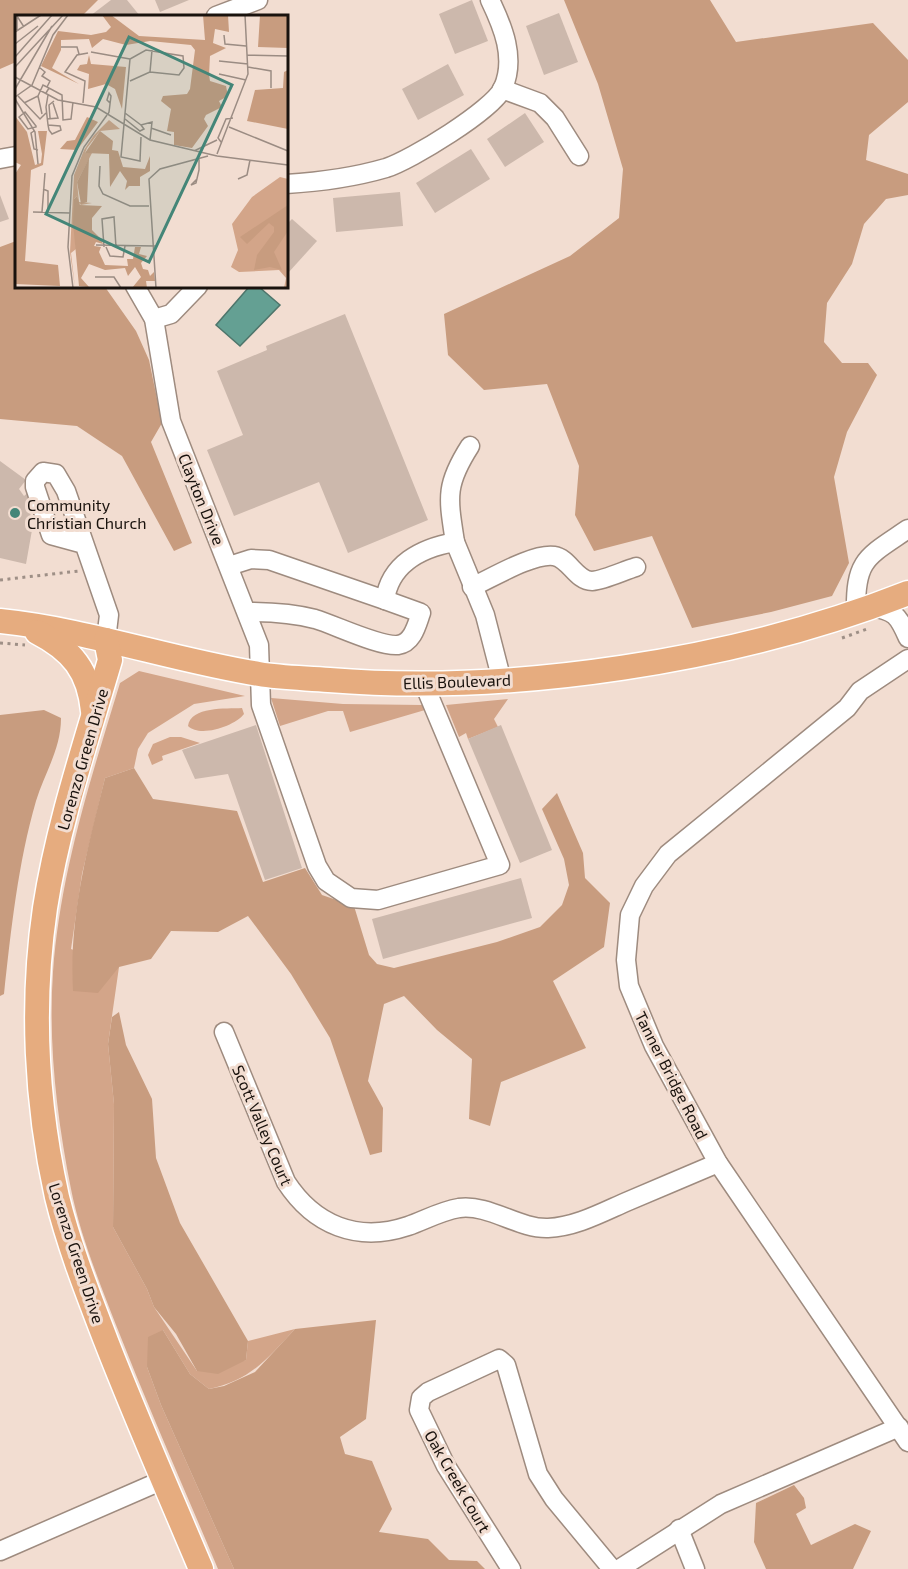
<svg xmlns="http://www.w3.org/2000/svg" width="908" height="1569" viewBox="0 0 908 1569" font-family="'Exo 2',sans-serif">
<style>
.green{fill:#d3a589}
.forest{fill:#c89c7f}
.water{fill:#64a093;stroke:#4e756b;stroke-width:1.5}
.building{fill:#ccb8ac}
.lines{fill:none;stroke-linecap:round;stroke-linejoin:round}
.minor-casing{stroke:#9e8b7f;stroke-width:21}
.major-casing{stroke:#fff;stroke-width:27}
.path{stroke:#9e8f86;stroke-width:3;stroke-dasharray:3 4.5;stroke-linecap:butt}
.minor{stroke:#fff;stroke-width:18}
.major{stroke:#e6ac7f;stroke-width:24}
.poi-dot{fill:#448678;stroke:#f2ddd1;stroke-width:2}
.labels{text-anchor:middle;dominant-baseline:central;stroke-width:6;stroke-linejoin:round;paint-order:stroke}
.street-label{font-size:16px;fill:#19120d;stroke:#f2ddd1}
.poi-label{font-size:16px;fill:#19120d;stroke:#f2ddd1;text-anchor:start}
.inset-road{fill:none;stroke:#9b8c83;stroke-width:1.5}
.view{fill:#448678;fill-opacity:0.15;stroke:#448678;stroke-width:3}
.inset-edge{fill:none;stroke:#19120d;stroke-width:3}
</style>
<rect width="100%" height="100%" fill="#f2ddd1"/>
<g class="green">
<path d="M139 671 245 696 194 704 148 733 138 749 134 768 105 778 82 874 71 949 119 967 108 1044 114 1104 113 1227 147 1289 154 1307 197 1371 246 1360 248 1341 295 1329C268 1358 250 1381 209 1389L190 1374 163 1330 147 1367 161 1405 234 1569H218C184 1488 148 1407 116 1325 99 1281 80 1235 71 1189 57 1119 48 1044 53 972 60 873 91 778 120 683Z"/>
<path d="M271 698 343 704 422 705 425 710 350 732 343 711H328L280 726Z"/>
<path d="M508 699 494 719 498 727 468 739 466 733 459 737 446 705Z"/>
<path d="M242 708 244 714C235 726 200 738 188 726 191 706 226 709 242 708Z"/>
<path d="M170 737H181L200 743 162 756 163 760 152 765 148 755 153 744Z"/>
</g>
<g class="forest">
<path d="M0 0H98L82 16H16V62L0 69Z"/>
<path d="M564 0H710L736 42 873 23 908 60V102L869 135 866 160 908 174V195L886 199 864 224 852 264 827 303 824 342 842 363H868L877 375 847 432 834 477 849 563 832 596 771 612 692 628 652 536 594 551 575 515 579 466 547 384 484 390 448 355 444 314 570 256 619 218 623 169 598 84Z"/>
<path d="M16 241V286L105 287 136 331 149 360 162 423 151 442 192 543 174 551 122 456 77 426 0 419V247Z"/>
<path d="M44 710 61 718C61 749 45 772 36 801 18 863 11 930 4 994L0 996V715Z"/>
<path d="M134 768 153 799 237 811 263 882 305 868 322 895 354 906 369 955 377 964 394 968 497 942 540 927 562 905 569 885 564 859 542 809 557 793 583 853 585 878 610 903 604 947 553 981 586 1048 501 1082 490 1126 469 1119 472 1059 437 1030 404 996 384 1004 368 1081 383 1108 382 1152 370 1155 330 1038 291 974 248 916 218 932 171 931 151 959 119 967 98 993 73 991C69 916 87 850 105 778Z"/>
<path d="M119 1012 126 1045 152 1099 156 1158 180 1223 248 1341 246 1360 218 1374 197 1371 176 1334 154 1307 147 1289 113 1227 114 1104 108 1044 112 1017Z"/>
<path d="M376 1320 366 1419 340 1437 345 1454 372 1461 392 1509 379 1532 428 1539 449 1560 477 1561 485 1569H234L161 1405 147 1367 148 1337 163 1330 190 1374 209 1389 224 1386 255 1372 295 1329Z"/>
<path d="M794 1485 804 1498 806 1508 796 1514 811 1545 855 1524 871 1531 853 1569H766L754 1542 756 1503Z"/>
</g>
<path class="water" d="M249 287H259L280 305 240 346 216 325Z"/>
<g class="building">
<path d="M111 0H127L140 16H90Z"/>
<path d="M155 0H189L160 12Z"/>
<path d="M472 0 488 41 455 54 439 14Z"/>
<path d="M559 13 578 62 544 75 526 26Z"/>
<path d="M448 64 464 95 418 120 402 89Z"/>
<path d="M525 113 544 142 505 167 487 139Z"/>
<path d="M471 149 490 179 435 213 416 183Z"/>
<path d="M400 192 403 226 336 232 333 198Z"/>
<path d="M0 195 9 219 0 222Z"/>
<path d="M292 219 317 241 288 273 286 225Z"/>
<path d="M345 314 428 520 348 553 319 482 234 516 207 450 243 435 217 371 267 350 266 346Z"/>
<path d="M0 461 26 480 19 489 24 496 29 492 37 507 30 510 32 530 26 564 0 558Z"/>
<path d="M256 725 302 868 265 880 228 774 195 779 182 750Z"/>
<path d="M501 725 552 850 520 863 468 739Z"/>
<path d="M521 878 532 918 383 959 372 919Z"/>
</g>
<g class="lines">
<defs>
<g id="minor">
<path d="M216 16 258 0"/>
<path d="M502 89 540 103 555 118 579 156"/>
<path d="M0 159 16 156"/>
<path d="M286 184C319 182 355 177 386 168 411 160 493 110 503 88 516 58 503 27 490 0"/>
<path d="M135 286 154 319 171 421 259 645 261 705 317 866 326 881 351 898 378 900 500 865 424 684"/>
<path d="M154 319 171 314 198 286"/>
<path d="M455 542C448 497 445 485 470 446"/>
<path d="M84 544 51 535 35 487V481L43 472 56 474 66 491 109 615 106 640"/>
<path d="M229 566 251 559 269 560 385 600C390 564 421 548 455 542L485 615 502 681"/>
<path d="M472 587C492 578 533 553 554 556 569 558 576 581 592 581 605 580 623 571 636 567"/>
<path d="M871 607C895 611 898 615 908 638"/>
<path d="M247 612C271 612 292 613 315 619 335 625 380 647 398 645 413 643 417 624 421 613L385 600"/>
<path d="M856 612C855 559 867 557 908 529"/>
<path d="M908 659 860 691 847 708 668 854 644 886 630 915 626 960 629 986 654 1046 718 1163 908 1442"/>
<path d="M224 1032 286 1182C314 1225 357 1243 408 1226 425 1220 441 1211 459 1208 490 1204 518 1229 548 1228 575 1227 601 1213 626 1202 657 1189 687 1176 718 1163"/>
<path d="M679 1529 695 1569"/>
<path d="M0 1551 163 1480"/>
<path d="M511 1569 446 1466 419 1410 421 1398 428 1392 499 1359 506 1365 538 1474 554 1499 612 1569"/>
<path d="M619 1569 721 1504 899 1427"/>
</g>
<g id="major">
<path d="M0 621C88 630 172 660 259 674 282 678 306 678 329 680 513 695 736 661 908 593"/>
<path d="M37 632C72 650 89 671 93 711"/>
<path d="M106 640 110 660C86 742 58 824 45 908 31 1003 36 1103 57 1197 69 1246 88 1294 106 1341 136 1418 169 1493 201 1569"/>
</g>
</defs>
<use href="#minor" class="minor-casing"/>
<use href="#major" class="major-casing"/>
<g class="path">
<path d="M0 580 79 571"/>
<path d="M842 638 870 628"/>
<path d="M0 643 25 645"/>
</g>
<use href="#minor" class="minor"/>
<use href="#major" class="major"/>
</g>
<circle class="poi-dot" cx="15" cy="513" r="6"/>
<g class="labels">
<g class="street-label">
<text transform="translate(202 499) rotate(68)">Clayton Drive</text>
<text transform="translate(457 681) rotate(-2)">Ellis Boulevard</text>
<text transform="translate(82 759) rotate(-74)">Lorenzo Green Drive</text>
<text transform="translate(672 1075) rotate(63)">Tanner Bridge Road</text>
<text transform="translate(263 1125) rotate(67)">Scott Valley Court</text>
<text transform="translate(77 1253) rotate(72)">Lorenzo Green Drive</text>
<text transform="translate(458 1481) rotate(60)">Oak Creek Court</text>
</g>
<g class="poi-label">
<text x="27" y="504">Community<tspan x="27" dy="18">Christian Church</tspan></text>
</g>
</g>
<g transform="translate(15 15)">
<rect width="273" height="273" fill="#f2ddd1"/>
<path d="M94 105 105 114 85 116 72 133 70 138H77L62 167 64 187 77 188 66 190 63 187 62 181 59 184 61 234 56 238 60 273 55 237 59 160 69 135 79 120ZM265 162 273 164V273H269L271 263 264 255 224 257 216 252 223 235 217 209 237 182Z" fill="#d3a589"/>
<path d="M87 0H96L124 21 190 25 188 0H213L214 17 200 14 198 28 211 33 195 41 194 60 195 66 211 71 213 81 204 86 207 92 191 100 189 104 193 111 177 133 159 130V117L152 116 156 94 146 86 148 81 172 79 175 74 180 35 176 30 135 26 111 30 88 24 77 33 74 24 46 25V35L37 53 64 69 26 51 43 16 76 20 91 17 96 12ZM245 0H273V33L243 32ZM74 40 76 49 111 52 107 94 100 74 91 69 73 74 74 59 62 55 65 50 72 49ZM273 55V114L232 106 240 75 268 73 269 57ZM0 101 12 117 20 150 26 148 27 139 23 116H32L28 150 16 155 10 246 43 250 45 271 0 269V159L6 150 0 147ZM72 102 83 107 62 135 45 134 52 126 60 125ZM85 116 98 126 97 135 103 136 108 152 130 154 135 141V156L125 162V171H114L110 175 112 166 105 156 95 172 94 139 70 138ZM74 143 72 187 66 189 62 167ZM62 181 65 190 87 191 77 203V215L86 224 88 229 81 227 79 231 86 232 84 237 90 250 113 251 112 244H118L120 232H126L124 239 132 241 126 248 128 254 133 255 135 261 139 257 140 266H131L132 273H117L126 262 120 252 113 261 110 253 90 255 74 249 66 263 74 272 64 271 58 208 59 184ZM273 190V216L259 237 267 255 255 252 239 255 242 240 259 217V212L254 208 232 229 225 222Z" fill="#c89c7f"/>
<path class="inset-road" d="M2 16V1L9 12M0 17 26 0M209 20 210 29 231 31M0 29 23 11M46 32H62L64 39M76 37 115 44M232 40 273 41M0 42 37 0M204 46 233 49M0 52 48 0M24 52 30 57 27 61 35 66 32 72M233 52 256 56V73M204 59 231 65M0 62 43 85 81 92 135 125 202 141M115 66 135 57 137 35M0 74 37 11M31 78 34 73 47 80 48 105 56 104 58 87M3 81 25 104 31 98M23 81 27 99M0 82 17 70 38 20 53 0M0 84 20 117 23 149M9 88 23 81 28 70 34 73M68 88 70 66 50 57 62 40 73 38M10 97 21 111V112L13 114 4 102ZM110 98 126 110 137 107 135 125M93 99 94 97 96 81 94 78 92 85 95 88M35 103 34 90 39 86M32 104 43 103 38 88M110 104 125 116 129 114 126 110M33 110 45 111 46 115 37 119 34 115 33 110 31 92 33 80M214 112 273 136M136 113 156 120M19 116 16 118 19 134 23 135M126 122 125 146 106 142 115 44 131 35 168 41 169 53 164 60 135 57M206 127 203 123 211 104 218 103M179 136 202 125M202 139 233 59 230 0M202 141 273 150M85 151 84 171 88 179 115 191H134M182 164 176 170 181 168 184 155V144M223 164 232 160 235 145M28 174 33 176V197M18 197 55 198M27 197 30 158M81 230 140 231M89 232 87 204 99 202 101 232M91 232 95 241 108 242 110 231M80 262H99L106 273M58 273 53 232 57 161 69 132 92 100M141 273 134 164 145 154 193 141"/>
<path class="view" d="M114 22 217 70 134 247 31 199Z"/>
<rect width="273" height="273" class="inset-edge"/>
</g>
</svg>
